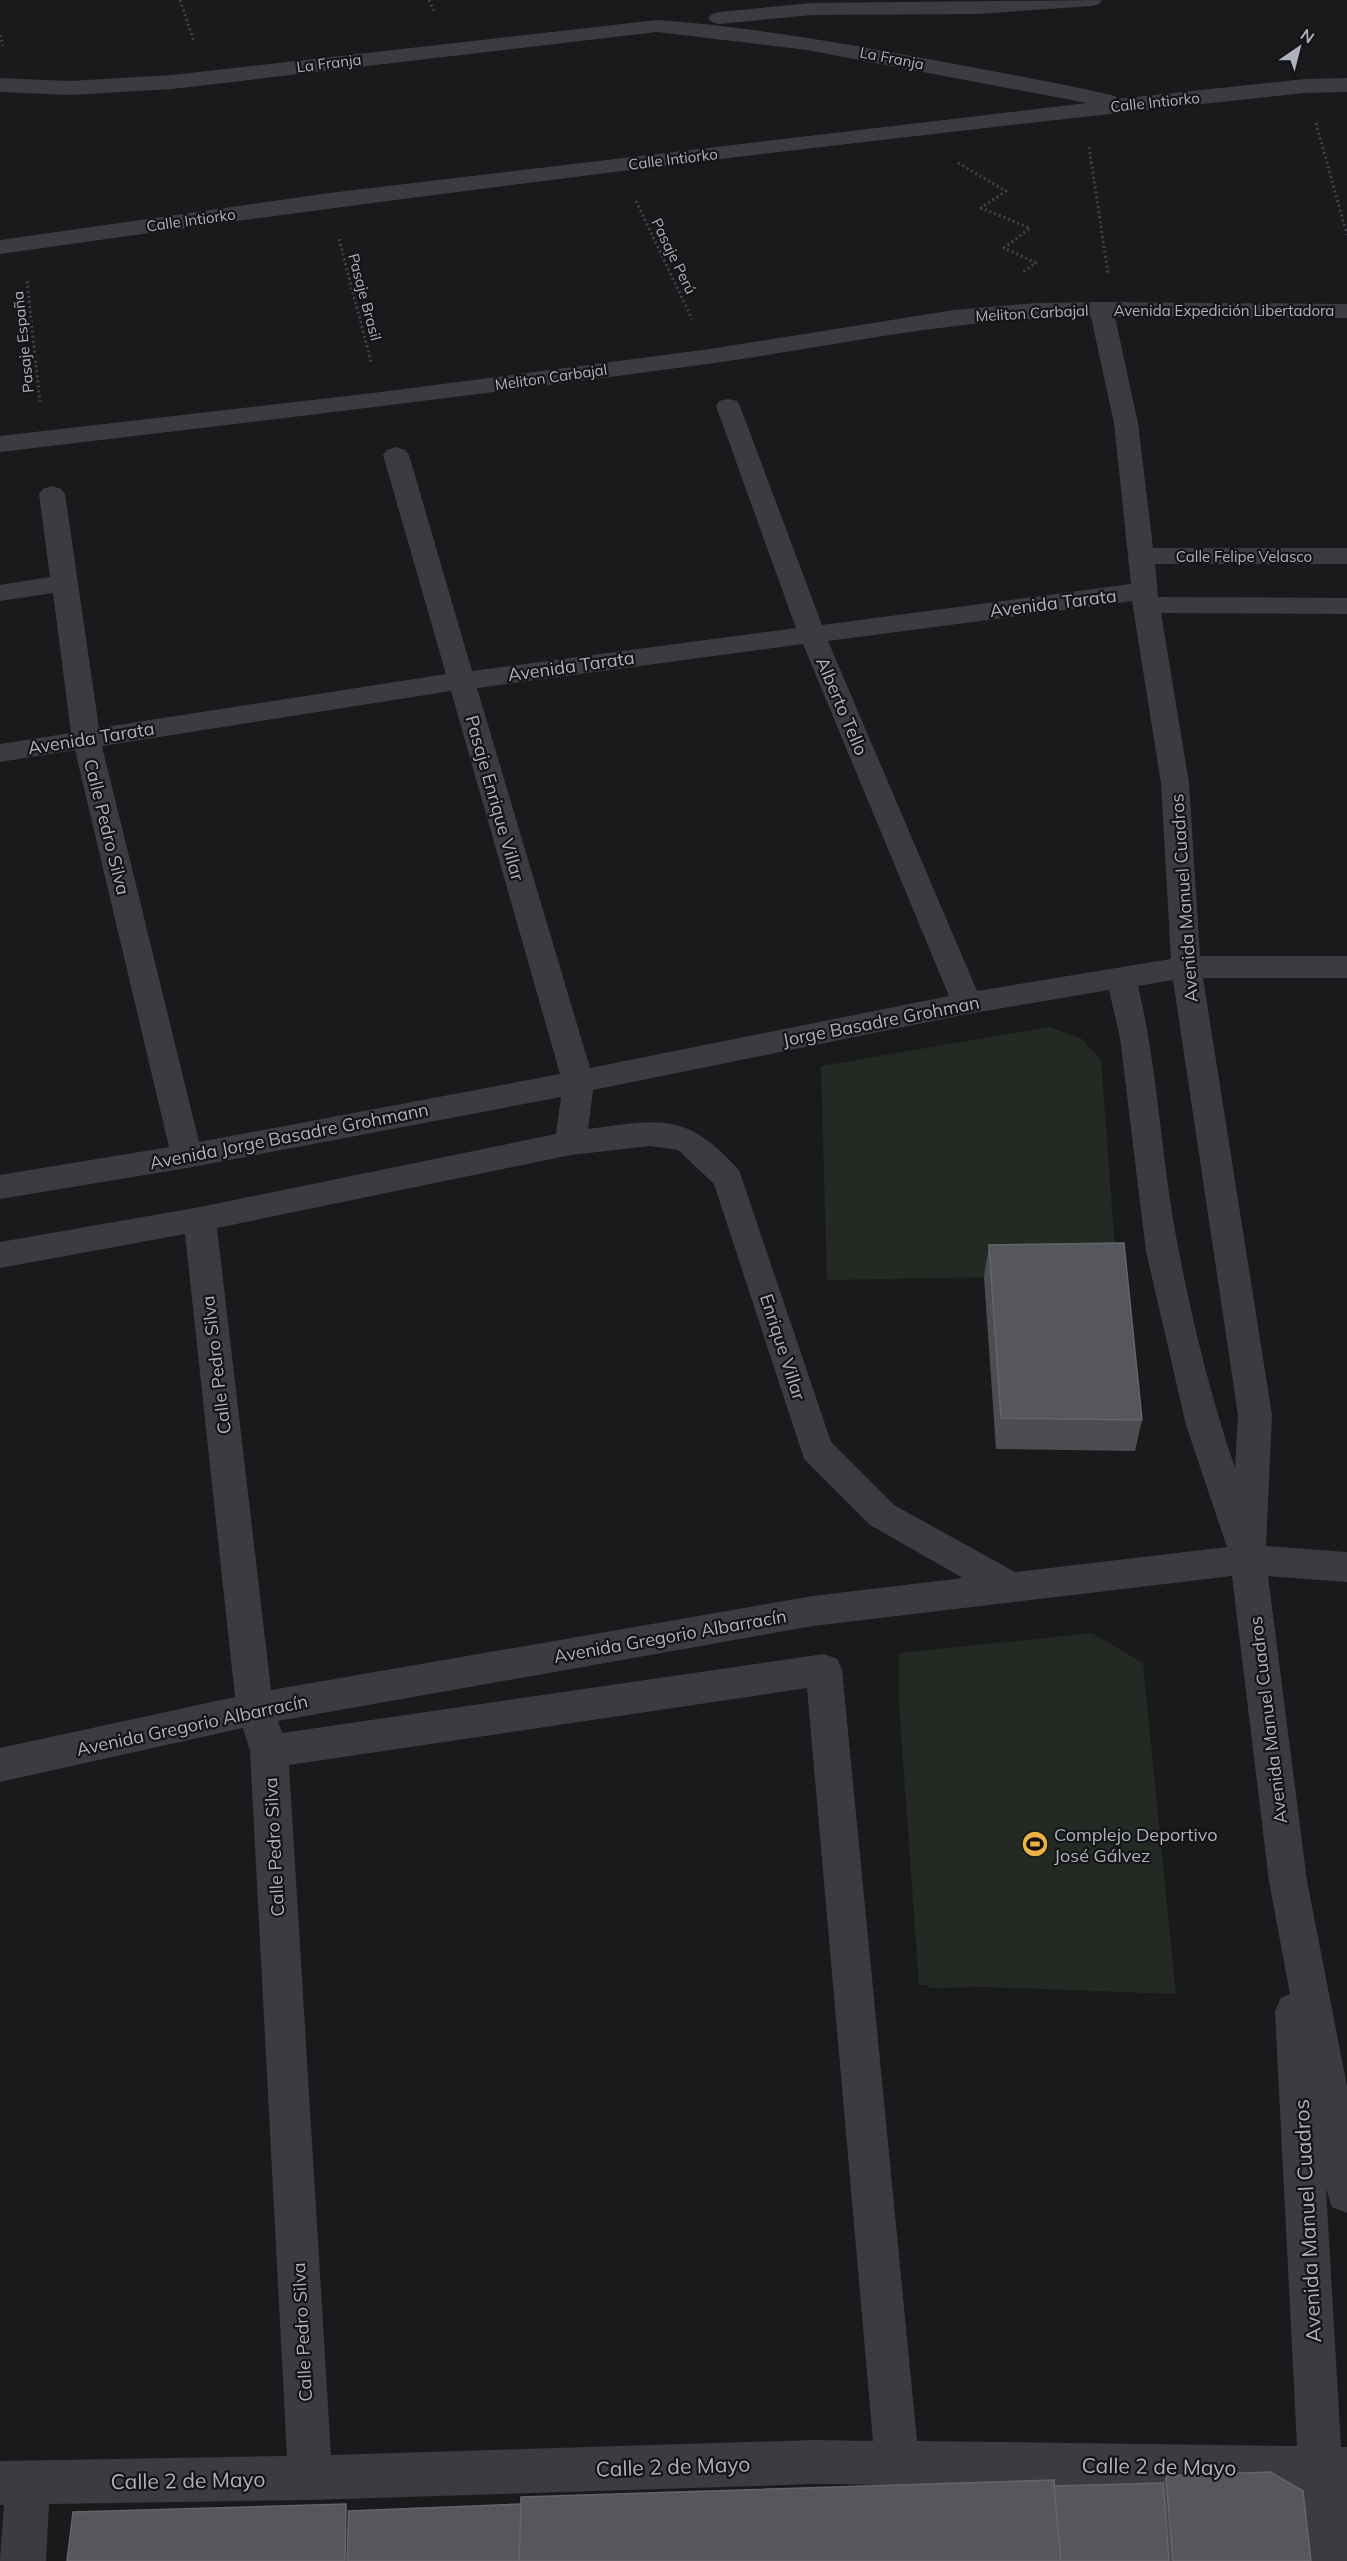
<svg xmlns="http://www.w3.org/2000/svg" width="1347" height="2561" viewBox="0 0 1347 2561" font-family="Mulish,sans-serif">
<style>
.green{fill:#222a23}
.lines{fill:none;stroke-linecap:round;stroke-linejoin:round}
.path{stroke:#414348;stroke-width:3;stroke-dasharray:2 3;stroke-linecap:butt}
.minor{fill:#3b3c41;fill-rule:evenodd}
.wall{fill:#4b4d51}
.shaded-wall{fill:#333437}
.building{fill:#56575c;stroke:#64656b;stroke-width:1.5}
.labels{text-anchor:middle;dominant-baseline:central;stroke-width:4.5;stroke-linejoin:round;paint-order:stroke}
.far-street-label{font-size:15px;fill:#adb1bb;stroke:#151517}
.street-label{font-size:18px;fill:#adb1bb;stroke:#151517}
.poi-label{font-size:18px;fill:#adb1bb;stroke:#151517;text-anchor:start}
.near-street-label{font-size:21px;fill:#adb1bb;stroke:#151517}
</style>
<rect width="100%" height="100%" fill="#1a1a1c"/>
<g class="green">
<path d="M1049 1027 1082 1039 1101 1060 1117 1275 827 1280 821 1066Z"/>
<path d="M1092 1633 1143 1663 1176 1994 987 1987 929 1988 928 1985H919L899 1704V1653Z"/>
</g>
<g class="lines">
<g class="path">
<path d="M180 0 194 42"/>
<path d="M429 0 435 13"/>
<path d="M0 35 3 46"/>
<path d="M1316 123 1347 235"/>
<path d="M1089 147 1108 273"/>
<path d="M958 163 1006 191 981 208 1030 228 1004 248 1036 263 1023 272"/>
<path d="M636 201 692 319"/>
<path d="M339 239 371 362"/>
<path d="M27 281 40 402"/>
</g>
<g class="minor">
<path d="M1102 0 1099 4 1092 6 978 14 812 15 719 24 712 22 708 18 712 14 719 12 812 3Z"/>
<path d="M657 20C756 27 852 45 950 63 1005 74 1060 83 1115 96L1117 99 1305 79 1347 78V92L1305 93C869 139 434 192 0 254V240L329 193 1087 103 807 50 657 32 172 89 70 95 0 92V78L70 81 172 75Z"/>
<path d="M1101 302 1347 304V318L1115 317 1138 423 1153 548H1347V564H1155L1158 597 1347 598V614L1161 613 1189 783 1200 956H1347V978H1203L1272 1415 1266 1546 1347 1552V1582L1268 1576 1307 1881 1347 2086V2213L1332 2207 1326 2189 1341 2447H1347V2561H1309L1301 2490 816 2484 310 2500 49 2504 46 2561H0L4 2505H0V2461L287 2456 250 1751 243 1728 0 1782V1748L235 1697 185 1234 0 1268V1242L200 1207 556 1134 561 1097 187 1168 0 1199V1175L169 1147 75 750 0 762V744L71 733 53 593 0 601V585L50 577 39 494 43 489 52 486 61 489 65 494 99 728 446 674 383 455 387 450 396 447 405 450 409 455 472 671 796 628 716 406 719 401 728 399 737 401 740 406 822 625 1131 584 1114 423 1091 317C961 317 836 346 707 364 472 396 236 424 0 452V436L381 392 710 349 954 310 1037 303ZM1132 601 1161 783 1171 959 977 991 828 641ZM803 644 949 996 590 1068 477 688ZM451 691 560 1074 199 1142 102 746ZM1173 980 1238 1415 1235 1468C1211 1398 1193 1324 1179 1252 1161 1164 1159 1073 1138 986ZM1109 990 1120 1038 1146 1251 1186 1425 1227 1547 1015 1572 894 1505 831 1442 739 1170C686 1112 662 1119 588 1129L593 1090 967 1014ZM650 1146 678 1150 714 1184 804 1459 870 1525 963 1578 813 1596 271 1690 217 1228 571 1155ZM1232 1576 1269 1881 1290 1994 1281 1998 1275 2011 1297 2446 917 2441 842 1670 837 1659 824 1654 282 1733 278 1721 813 1626ZM807 1688 873 2441 816 2440 331 2455 289 1765Z"/>
</g>
</g>
<g class="wall">
<path d="M989 1245 1142 1420 1135 1451 996 1449 984 1277Z"/>
<path d="M1166 2476 1311 2561H67L349 2511 1163 2483Z"/>
</g>
<path class="shaded-wall" d="M346 2504 351 2518 350 2561H345Z"/>
<g class="building">
<path d="M1124 1243 1142 1420 1001 1418 989 1245Z"/>
<path d="M1270 2472 1303 2491 1311 2561H1173L1166 2476Z"/>
<path d="M1054 2480 1061 2561H519L521 2497Z"/>
<path d="M1163 2483 1169 2561H1061L1054 2486Z"/>
<path d="M346 2504 345 2561H67L73 2512Z"/>
<path d="M521 2504 519 2561H347L349 2511Z"/>
</g>
<defs>
<symbol id="stadium-disc" viewBox="-11 -11 22 22"><circle r="9.5" fill="#eab143" stroke="#151517"/><path d="M0-5a6.5 5 0 1 0 0 10a6.5 5 0 1 0 0-10ZM-3.5-1.8h7v3.6h-7Z" fill="#111"/></symbol>
</defs>
<g fill-rule="evenodd">
<use href="#stadium-disc" x="1020" y="1829" width="30" height="30"/>
</g>
<g class="labels">
<g class="far-street-label">
<text transform="translate(892 58) rotate(11)">La Franja</text>
<text transform="translate(329 63) rotate(-7)">La Franja</text>
<text transform="translate(1155 102) rotate(-6)">Calle Intiorko</text>
<text transform="translate(673 159) rotate(-7)">Calle Intiorko</text>
<text transform="translate(191 220) rotate(-8)">Calle Intiorko</text>
<text transform="translate(674 256) rotate(64)">Pasaje Perú</text>
<text transform="translate(365 297) rotate(75)">Pasaje Brasil</text>
<text x="1224" y="310">Avenida Expedición Libertadora</text>
<text transform="translate(1032 313) rotate(-3)">Meliton Carbajal</text>
<text transform="translate(23 342) rotate(-96)">Pasaje España</text>
<text transform="translate(551 377) rotate(-8)">Meliton Carbajal</text>
<text x="1244" y="556">Calle Felipe Velasco</text>
</g>
<g class="street-label">
<text transform="translate(1053 603) rotate(-7)">Avenida Tarata</text>
<text transform="translate(571 666) rotate(-8)">Avenida Tarata</text>
<text transform="translate(842 706) rotate(67)">Alberto Tello</text>
<text transform="translate(91 738) rotate(-9)">Avenida Tarata</text>
<text transform="translate(495 798) rotate(74)">Pasaje Enrique Villar</text>
<text transform="translate(107 827) rotate(76)">Calle Pedro Silva</text>
<text transform="translate(1184 898) rotate(-94)">Avenida Manuel Cuadros</text>
<text transform="translate(881 1021) rotate(-11)">Jorge Basadre Grohman</text>
<text transform="translate(289 1136) rotate(-11)">Avenida Jorge Basadre Grohmann</text>
<text transform="translate(783 1347) rotate(72)">Enrique Villar</text>
<text transform="translate(216 1365) rotate(-97)">Calle Pedro Silva</text>
<text transform="translate(670 1636) rotate(-10)">Avenida Gregorio Albarracín</text>
<text transform="translate(1268 1720) rotate(-97)">Avenida Manuel Cuadros</text>
<text transform="translate(192 1725) rotate(-12)">Avenida Gregorio Albarracín</text>
<text transform="translate(274 1847) rotate(-93)">Calle Pedro Silva</text>
<text transform="translate(302 2332) rotate(-93)">Calle Pedro Silva</text>
</g>
<g class="poi-label">
<text x="1054" y="1834">Complejo Deportivo<tspan x="1054" dy="21">José Gálvez</tspan></text>
</g>
<g class="near-street-label">
<text transform="translate(1307 2221) rotate(-93)">Avenida Manuel Cuadros</text>
<text transform="translate(673 2466) rotate(-2)">Calle 2 de Mayo</text>
<text transform="translate(1159 2466) rotate(1)">Calle 2 de Mayo</text>
<text transform="translate(188 2480) rotate(-1)">Calle 2 de Mayo</text>
</g>
</g>
<g transform="translate(1299 48) rotate(35)" stroke="#151517" stroke-width="4.5" paint-order="stroke">
<path d="M0-4.5L10 22L0 15L-10 22Z" fill="#adb1bb"/>
<text y="-9" font-size="16" font-weight="bold" text-anchor="middle" fill="#adb1bb">N</text>
</g>
</svg>
